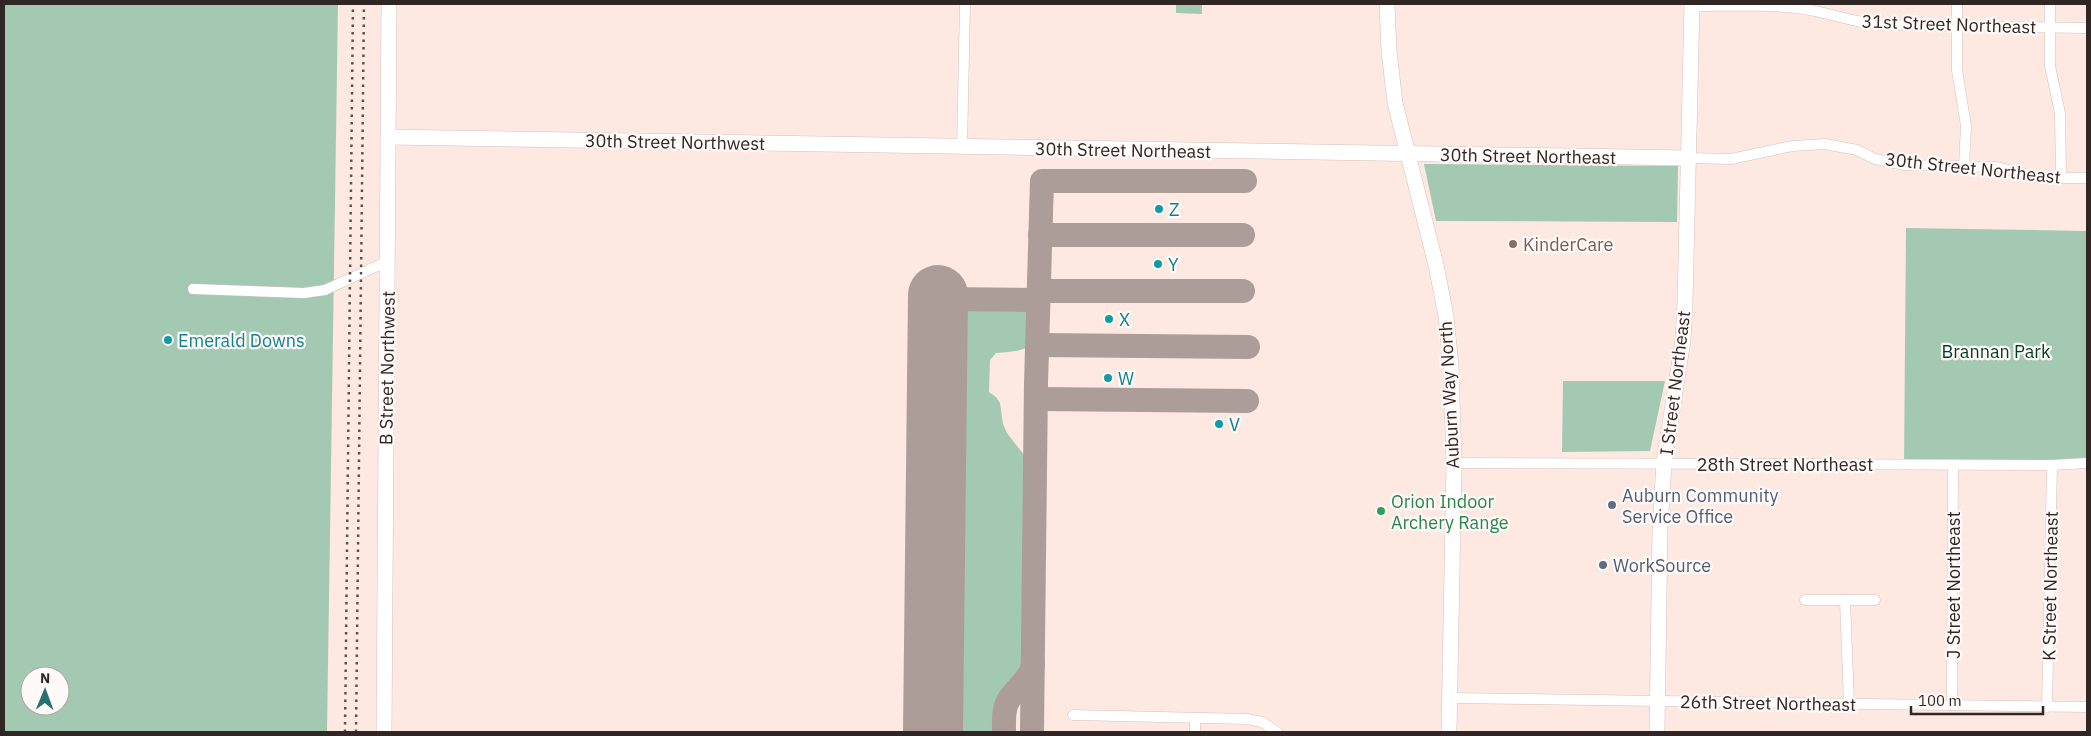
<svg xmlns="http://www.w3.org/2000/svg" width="2091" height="736" viewBox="0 0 2091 736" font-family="'IBM Plex Sans',sans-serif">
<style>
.green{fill:#a4c9b3;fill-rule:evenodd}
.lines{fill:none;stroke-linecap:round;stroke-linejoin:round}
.taxiway{stroke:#ad9d98;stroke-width:24}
.runway{stroke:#ad9d98;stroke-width:60}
.street-casing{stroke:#d7c0b8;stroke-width:11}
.secondary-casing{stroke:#d7c0b8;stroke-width:16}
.street{stroke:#fff;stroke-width:10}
.secondary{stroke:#fff;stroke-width:15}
.rail{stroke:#5d514e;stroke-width:2.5;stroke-dasharray:2.5 5;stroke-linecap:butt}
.culture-dot{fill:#0f9aa8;stroke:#fffaf8;stroke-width:2}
.education-dot{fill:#8d6e63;stroke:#fffaf8;stroke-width:2}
.service-dot{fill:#5c6f8a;stroke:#fffaf8;stroke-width:2}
.leisure-dot{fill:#2e9e5b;stroke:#fffaf8;stroke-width:2}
.labels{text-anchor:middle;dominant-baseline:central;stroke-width:4.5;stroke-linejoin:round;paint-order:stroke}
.street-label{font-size:18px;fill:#302724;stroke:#fffaf8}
.culture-label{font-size:18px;fill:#0d838f;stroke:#fffaf8;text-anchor:start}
.education-label{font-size:18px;fill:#785e54;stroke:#fffaf8;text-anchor:start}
.park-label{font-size:18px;fill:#023b24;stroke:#fffaf8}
.service-label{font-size:18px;fill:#4e5e75;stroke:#fffaf8;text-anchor:start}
.leisure-label{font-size:18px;fill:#27864d;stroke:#fffaf8;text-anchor:start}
</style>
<rect width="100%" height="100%" fill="#fde9e2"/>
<g class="green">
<path d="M4 4H338L327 732H4ZM30 676H60V706H30Z"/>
<path d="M1176 4H1202V14L1176 13Z"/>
<path d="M1424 164 1678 166 1677 222 1436 221Z"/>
<path d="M1906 228 2087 231V465L1904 464Z"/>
<path d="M984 303 1006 304 1033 309C1040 347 1031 351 996 353L990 360 989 392 996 397 1000 403 1003 424 1007 433 1028 460 1027 663C1024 678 1012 682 1004 694 997 704 1000 721 1000 732H951L952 427 956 306Z"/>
<path d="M1563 381H1665L1650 451 1562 452Z"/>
</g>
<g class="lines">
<g class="taxiway">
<path d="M1040 235H1243"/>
<path d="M1039 291H1243"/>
<path d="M938 299 1038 300"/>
<path d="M1037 345 1248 347"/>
<path d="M1036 399 1247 401"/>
<path d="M1004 732C1004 722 1003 710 1008 701 1016 687 1030 681 1033 664"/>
<path d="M1032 732 1036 383 1042 181H1245"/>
</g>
<path class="runway" d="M933 732 938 295"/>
<defs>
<g id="street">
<path d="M1957 4V70L1966 126 1964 166"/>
<path d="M2050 4V66L2060 113 2061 178"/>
<path d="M1692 6C1729 6 1767 4 1804 9 1830 13 1855 23 1883 25L2087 28"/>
<path d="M962 148 965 4"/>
<path d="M1688 158 1731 159 1792 146 1825 144 1857 150 1875 159 1904 165 1997 167 2041 178H2087"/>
<path d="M193 289 304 293 325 290 388 261"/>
<path d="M1454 463 2052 465 2087 463"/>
<path d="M1805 600H1875"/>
<path d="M1845 600 1849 704"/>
<path d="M1449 698 2087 707"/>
<path d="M1952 705 1953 465"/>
<path d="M2047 707 2052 465"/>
<path d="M1073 715 1247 719 1262 722 1277 732"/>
<path d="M1195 732V718"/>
</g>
<g id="secondary">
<path d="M1387 4 1389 51 1395 103 1436 265 1446 316 1451 367 1454 463 1449 732"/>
<path d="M388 137 1688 158"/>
<path d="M384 732 389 4"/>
<path d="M1657 732 1660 529 1664 463 1683 340 1685 303 1692 4"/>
</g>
</defs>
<use href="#street" class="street-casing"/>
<use href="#secondary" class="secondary-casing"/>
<use href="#street" class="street"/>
<use href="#secondary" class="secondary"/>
<g class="rail">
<path d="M345 732 353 4"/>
<path d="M356 732 364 4"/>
</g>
</g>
<g class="culture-dot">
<circle cx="1159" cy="209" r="5"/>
<circle cx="1158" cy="264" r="5"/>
<circle cx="1109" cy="319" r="5"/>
<circle cx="168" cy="340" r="5"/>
<circle cx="1108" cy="378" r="5"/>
<circle cx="1219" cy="424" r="5"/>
</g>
<circle class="education-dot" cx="1513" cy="244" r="5"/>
<g class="service-dot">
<circle cx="1612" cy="505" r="5"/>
<circle cx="1603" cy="565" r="5"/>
</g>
<circle class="leisure-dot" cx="1381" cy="511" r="5"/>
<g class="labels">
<g class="street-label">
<text transform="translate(1949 24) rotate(2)">31st Street Northeast</text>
<text transform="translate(675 142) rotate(1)">30th Street Northwest</text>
<text transform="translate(1123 150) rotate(1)">30th Street Northeast</text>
<text transform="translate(1528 156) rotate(1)">30th Street Northeast</text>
<text transform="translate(1973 168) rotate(6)">30th Street Northeast</text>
<text transform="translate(387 368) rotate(-89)">B Street Northwest</text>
<text transform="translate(1675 383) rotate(-83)">I Street Northeast</text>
<text transform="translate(1449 395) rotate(-93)">Auburn Way North</text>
<text x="1785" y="464">28th Street Northeast</text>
<text transform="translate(1953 585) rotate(-90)">J Street Northeast</text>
<text transform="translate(2050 586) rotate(-89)">K Street Northeast</text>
<text transform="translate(1768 703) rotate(1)">26th Street Northeast</text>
</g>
<g class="culture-label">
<text x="1169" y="209">Z</text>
<text x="1168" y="264">Y</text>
<text x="1119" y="319">X</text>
<text x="178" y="340">Emerald Downs</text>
<text x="1118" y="378">W</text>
<text x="1229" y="424">V</text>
</g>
<g class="education-label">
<text x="1523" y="244">KinderCare</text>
</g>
<g class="park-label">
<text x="1996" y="351">Brannan Park</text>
</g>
<g class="service-label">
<text x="1622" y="495">Auburn Community<tspan x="1622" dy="21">Service Office</tspan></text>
<text x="1613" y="565">WorkSource</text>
</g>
<g class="leisure-label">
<text x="1391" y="501">Orion Indoor<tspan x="1391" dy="21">Archery Range</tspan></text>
</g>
</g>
<rect width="2091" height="736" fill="none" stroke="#302724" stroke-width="10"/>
<g transform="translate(45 691) rotate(1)"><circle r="24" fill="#fffaf8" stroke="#aca6a3"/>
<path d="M0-4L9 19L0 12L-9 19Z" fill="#277175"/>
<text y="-8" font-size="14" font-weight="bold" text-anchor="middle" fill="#302724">N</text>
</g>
<path d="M1911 706v8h132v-8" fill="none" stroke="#302724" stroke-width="2.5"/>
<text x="1918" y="706" font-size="15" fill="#302724" stroke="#fffaf8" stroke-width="4" paint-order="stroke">100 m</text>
</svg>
